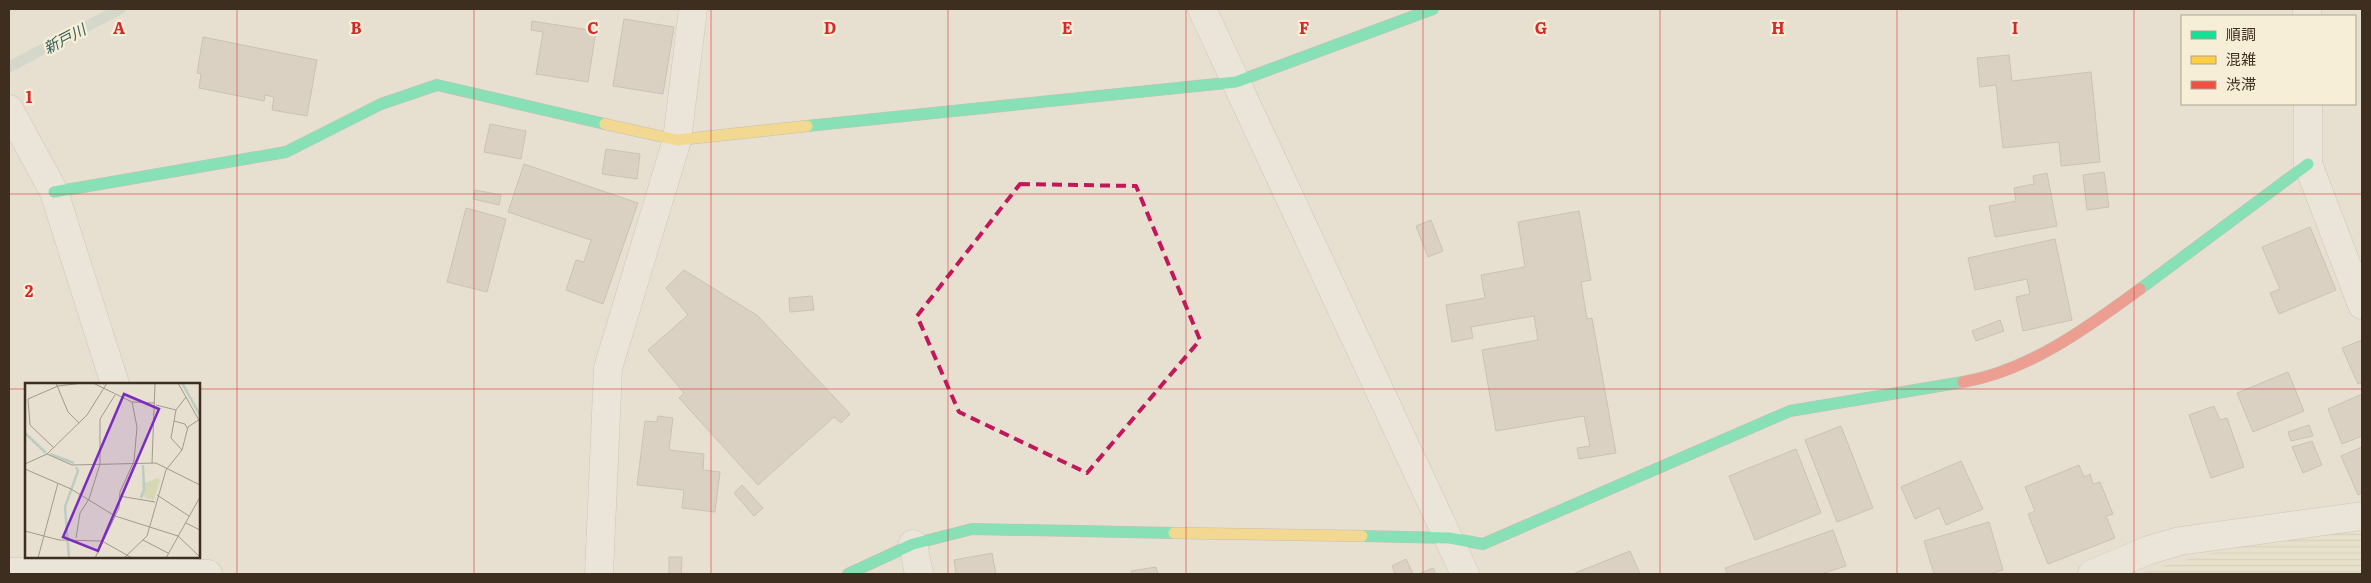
<svg xmlns="http://www.w3.org/2000/svg" width="2371" height="583" viewBox="0 0 2371 583" font-family="Literata,'Noto Sans JP',serif">
<style>
.farmland{fill:url(#farmland-rules)}
.lines{fill:none;stroke-linecap:round;stroke-linejoin:round}
.stream{stroke:#bcccc2;stroke-width:11}
.building{fill:#cbbfb2;stroke:#a89c90}
.street-casing{stroke:#ada599;stroke-width:29}
.fast-casing{stroke:#9c958a;stroke-width:12}
.slow-casing{stroke:#9c958a;stroke-width:12}
.jam-casing{stroke:#9c958a;stroke-width:12}
.street{stroke:#efebe3;stroke-width:28}
.fast{stroke:#16e098;stroke-width:11}
.slow{stroke:#ffcf43;stroke-width:11}
.jam{stroke:#f24e42;stroke-width:11}
.marked{fill:none;stroke:#c2185b;stroke-width:4;stroke-dasharray:10 6;stroke-linejoin:round}
.grid{fill:none;stroke:#d62828;stroke-width:1;stroke-opacity:0.55}
.labels{text-anchor:middle;dominant-baseline:central;stroke-width:4.5;stroke-linejoin:round;paint-order:stroke}
.water-label{font-size:15px;font-style:italic;fill:#2f5d5a;stroke:#f7eed8}
.inset-river{fill:none;stroke:#bcccc2;stroke-width:2.5}
.inset-road{fill:none;stroke:#a3998a;stroke-width:1}
.view{fill:#7b2cbf;fill-opacity:0.15;stroke:#7b2cbf;stroke-width:2.5}
.inset-edge{fill:none;stroke:#3d2e20;stroke-width:2.5}
.grid-label{font-size:16px;text-anchor:middle;font-weight:bold;fill:#d62828;stroke:#f7eed8;stroke-width:4.5;stroke-linejoin:round;paint-order:stroke}
</style>
<defs>
<pattern id="farmland-rules" width="6" height="5" patternUnits="userSpaceOnUse" patternTransform="scale(1.25)"><rect width="6" height="5" fill="#e6dfc2"/><path d="M0 2.5h6" fill="none" stroke="#c6c0a6"/></pattern>
</defs>
<rect width="100%" height="100%" fill="#e7e0d1"/>
<path class="farmland" d="M2362 529V574H2139L2155 568 2216 552 2262 542Z"/>
<g class="lines">
<path class="stream" d="M9 67 120 9"/>
</g>
<g class="building">
<path d="M624 19 674 27 663 94 613 86Z"/>
<path d="M532 21 596 31 588 82 536 74 543 32 531 30Z"/>
<path d="M203 37 317 60 307 116 272 110 274 97 265 95 264 101 199 88 201 74 197 73Z"/>
<path d="M2009 55 2012 81 2091 72 2100 162 2061 166 2059 142 2003 148 1996 85 1980 87 1977 58Z"/>
<path d="M490 124 526 131 521 159 484 152Z"/>
<path d="M606 149 640 154 637 179 602 174Z"/>
<path d="M524 164 638 203 603 304 566 290 576 260 584 262 591 240 508 212Z"/>
<path d="M2104 172 2109 207 2087 210 2083 175Z"/>
<path d="M2047 173 2057 226 1995 237 1989 206 2016 201 2014 188 2034 184 2033 176Z"/>
<path d="M475 190 501 195 499 205 473 199Z"/>
<path d="M466 208 506 219 487 292 447 282Z"/>
<path d="M1579 211 1591 280 1581 282 1587 319 1592 318 1616 453 1579 459 1577 448 1590 446 1584 416 1496 431 1482 350 1538 340 1534 316 1471 327 1473 338 1452 342 1446 305 1485 298 1481 275 1525 267 1518 222Z"/>
<path d="M1431 220 1443 251 1428 257 1416 226Z"/>
<path d="M2310 227 2336 290 2279 314 2270 293 2280 289 2262 247Z"/>
<path d="M2055 239 2072 320 2023 331 2016 297 2030 294 2027 279 1975 290 1968 258Z"/>
<path d="M684 270 758 316 850 414 841 423 834 417 758 485 679 398 684 393 648 350 688 315 666 288Z"/>
<path d="M812 296 814 310 790 312 789 298Z"/>
<path d="M2000 320 2004 331 1976 341 1972 331Z"/>
<path d="M2362 340V383L2358 384 2342 348Z"/>
<path d="M2288 372 2304 411 2253 432 2237 393Z"/>
<path d="M2362 394V436L2342 444 2328 409Z"/>
<path d="M2214 406 2220 420 2227 418 2244 467 2211 478 2189 415Z"/>
<path d="M658 416 673 418 669 450 704 454 703 470 720 472 715 512 682 508 684 490 637 485 645 421 657 422Z"/>
<path d="M2309 425 2313 436 2291 441 2288 432Z"/>
<path d="M1841 426 1873 508 1837 522 1805 440Z"/>
<path d="M2312 441 2322 465 2303 473 2292 447Z"/>
<path d="M2362 447V493L2358 495 2341 456Z"/>
<path d="M1796 449 1821 513 1755 540 1729 476Z"/>
<path d="M1961 461 1983 509 1946 525 1939 508 1915 519 1901 487Z"/>
<path d="M2079 465 2084 477 2090 474 2093 484 2100 482 2113 514 2106 516 2115 538 2048 564 2028 514 2035 511 2025 487Z"/>
<path d="M742 485 763 508 754 516 734 493Z"/>
<path d="M1989 522 2003 570 1990 574H1934L1924 541Z"/>
<path d="M1833 530 1846 566 1821 574H1727L1725 568Z"/>
<path d="M1630 551 1640 574H1575V573Z"/>
<path d="M992 553 996 574H956L954 560Z"/>
<path d="M669 557H682L681 574H669Z"/>
<path d="M1406 559 1413 574H1395L1392 566Z"/>
<path d="M1156 567 1158 574H1132L1131 571Z"/>
<path d="M1433 568 1436 574H1419Z"/>
</g>
<g class="lines">
<defs>
<g id="street">
<path d="M1202 9 1465 574"/>
<path d="M2307 9V16"/>
<path d="M2308 104V164L2362 305"/>
<path d="M9 109 54 192 115 384"/>
<path d="M913 544 919 574"/>
<path d="M9 572H174L208 574"/>
<path d="M599 574 608 368 677 140 693 9"/>
<path d="M2092 574 2149 550 2180 541 2362 516"/>
</g>
<g id="fast">
<path d="M807 126 1236 82 1433 9"/>
<path d="M54 192 286 152 381 104 437 85 605 124"/>
<path d="M2140 289 2308 164"/>
<path d="M1362 536 1449 538 1483 544 1790 411 1963 382"/>
<path d="M848 574 913 544 972 529 1174 533"/>
</g>
<g id="slow">
<path d="M605 124 677 140 807 126"/>
<path d="M1174 533 1362 536"/>
</g>
<path id="jam" d="M1963 382C2028 371 2087 328 2140 289"/>
</defs>
<use href="#street" class="street-casing"/>
<use href="#fast" class="fast-casing"/>
<use href="#slow" class="slow-casing"/>
<use href="#jam" class="jam-casing"/>
<use href="#street" class="street"/>
<use href="#fast" class="fast"/>
<use href="#slow" class="slow"/>
<use href="#jam" class="jam"/>
</g>
<path d="M0 0H2371V583H0ZM1020 184 1136 186 1200 340 1087 473 959 412 917 316Z" fill="#e7e0d1" fill-opacity=".55" fill-rule="evenodd"/>
<path class="marked" d="M1020 184 1136 186 1200 340 1087 473 959 412 917 316Z"/>
<path class="grid" d="M237 9V574M474 9V574M711 9V574M948 9V574M1186 9V574M1423 9V574M1660 9V574M1897 9V574M2134 9V574M9 194H2362M9 389H26M199 389H2362"/>
<g class="labels">
<g class="water-label">
<text transform="translate(64 38) rotate(-28)">新戸川</text>
</g>
</g>
<g transform="translate(25 383)">
<rect width="175" height="175" fill="#e7e0d1"/>
<path d="M132 95 135 97 129 117 121 115 118 112 120 100Z" fill="#d6d7b3"/>
<path class="inset-river" d="M157 0 175 32M0 50 21 70M25 71 49 80M116 115 119 106 118 82M44 175 40 124 53 88 51 84"/>
<path class="inset-road" d="M31 0 43 29 54 40M68 0 107 19 130 20M153 0 175 39M131 22 151 27 146 55 157 67M151 27 161 14M149 38 160 41 162 45M29 65 5 42 3 16 33 3 58 0M22 71 47 82 131 80 175 102M127 80 130 0M0 81 22 71 62 32 82 0M0 86 46 106 90 133 153 153 175 174M132 112 164 133M94 113 130 119M161 140 175 147M0 148 34 157 77 158 107 175M51 155 55 130 64 116 75 81V36L90 12M118 157 143 170M13 175 33 100M70 175 94 125 95 109 109 78 112 44 107 19M99 175 122 153 141 87 157 67 163 44 175 36M141 175 175 114"/>
<path class="view" d="M99 11 134 26 73 168 38 154Z"/>
<rect width="175" height="175" class="inset-edge"/>
</g>
<g class="grid-label">
<text x="119" y="34">A</text>
<text x="356" y="34">B</text>
<text x="593" y="34">C</text>
<text x="830" y="34">D</text>
<text x="1067" y="34">E</text>
<text x="1304" y="34">F</text>
<text x="1541" y="34">G</text>
<text x="1778" y="34">H</text>
<text x="2015" y="34">I</text>
<text x="29" y="103">1</text>
<text x="29" y="297">2</text>
</g>
<rect width="2371" height="583" fill="none" stroke="#3d2e20" stroke-width="20"/>
<rect x="2181" y="15" width="175" height="90" fill="#f7eed8" stroke="#ada18e"/>
<rect x="2191" y="31" width="25" height="8" fill="#16e098" stroke="#ada18e"/>
<text x="2226" y="40" font-size="15" fill="#3d2e20">順調</text>
<rect x="2191" y="56" width="25" height="8" fill="#ffcf43" stroke="#ada18e"/>
<text x="2226" y="65" font-size="15" fill="#3d2e20">混雑</text>
<rect x="2191" y="81" width="25" height="8" fill="#f24e42" stroke="#ada18e"/>
<text x="2226" y="90" font-size="15" fill="#3d2e20">渋滞</text>
</svg>
